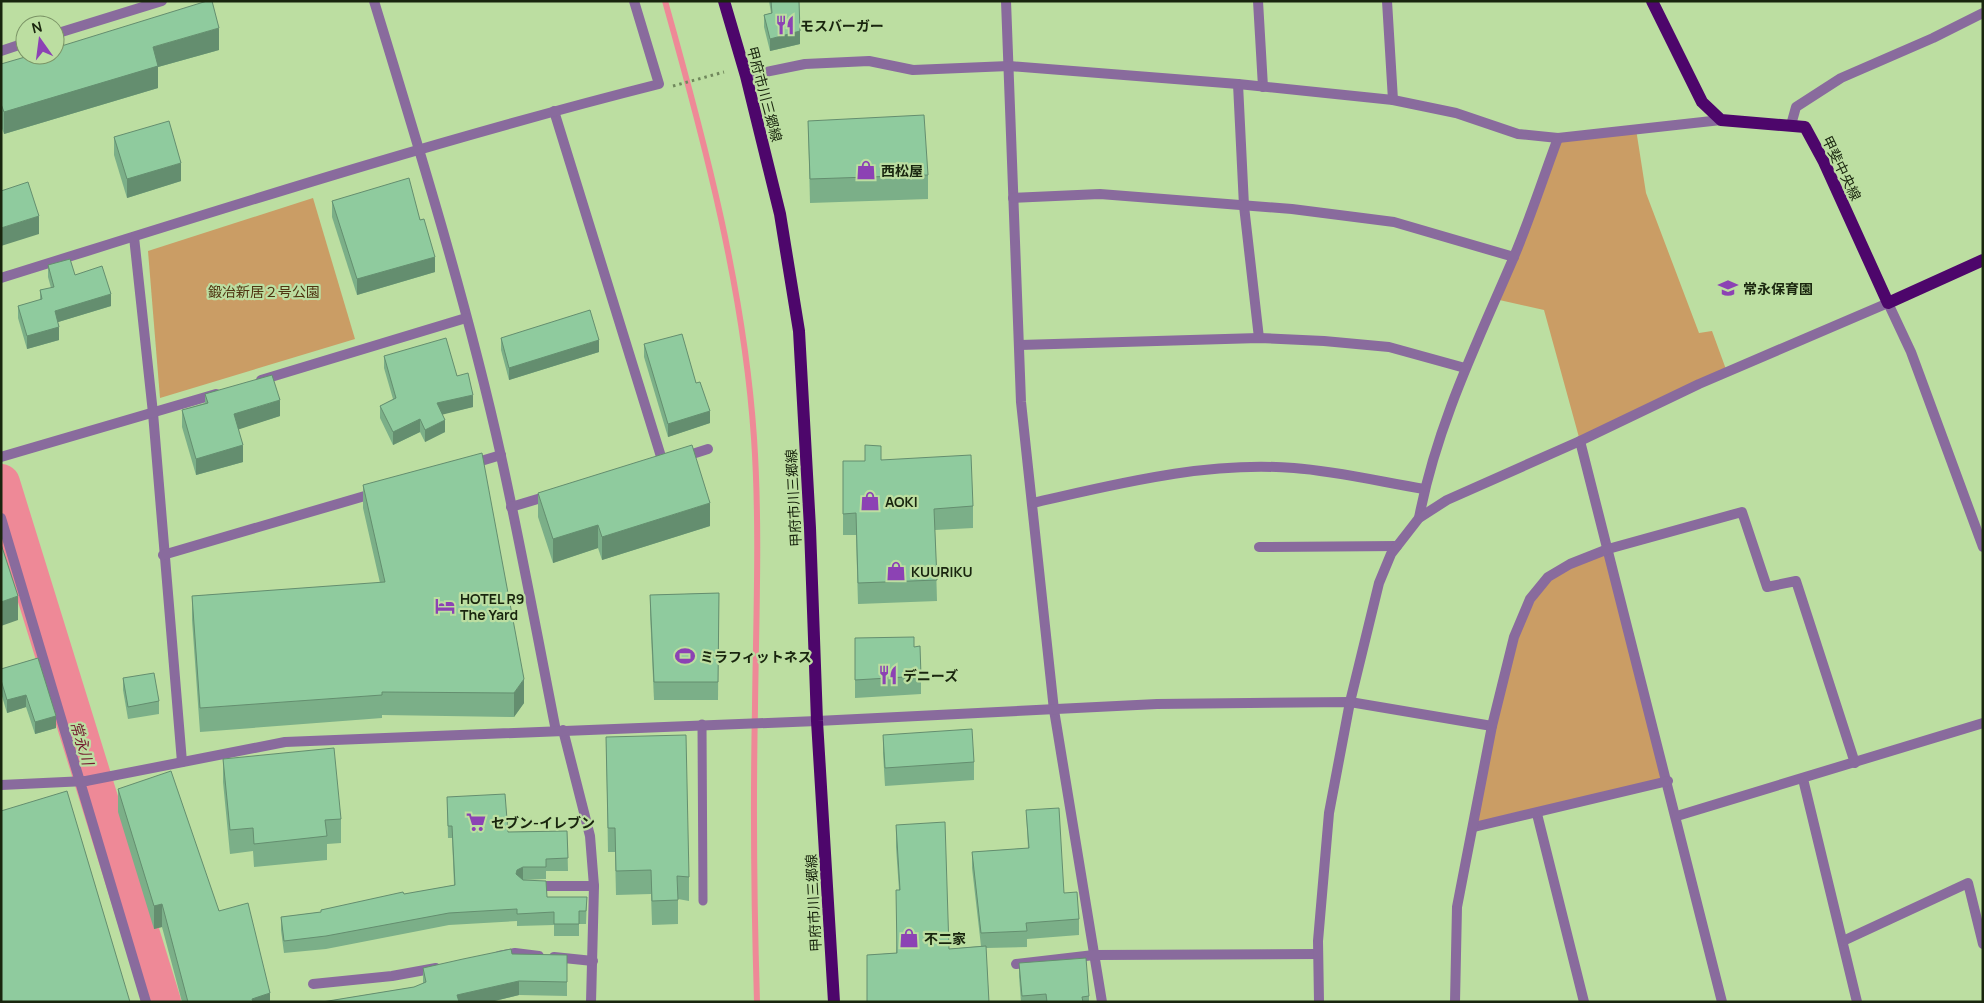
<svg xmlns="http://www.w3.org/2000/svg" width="1984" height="1003" viewBox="0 0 1984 1003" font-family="Manrope,'Noto Sans JP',sans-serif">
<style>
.green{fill:#ca9d65}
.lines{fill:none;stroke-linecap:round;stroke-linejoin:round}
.stream{stroke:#ee8997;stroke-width:6}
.river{stroke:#ee8997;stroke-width:38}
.path{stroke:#70885c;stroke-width:3;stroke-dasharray:2.5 4;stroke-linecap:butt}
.service{stroke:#896b9d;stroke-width:9}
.pedestrian{stroke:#896b9d;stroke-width:10}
.minor{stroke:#896b9d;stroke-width:10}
.tertiary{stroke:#896b9d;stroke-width:10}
.primary{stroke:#4d066b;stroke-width:12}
.wall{fill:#7baf88}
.shaded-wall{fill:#648e6f}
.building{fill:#8fcb9e;stroke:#648e6f}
.labels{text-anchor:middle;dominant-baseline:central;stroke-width:4.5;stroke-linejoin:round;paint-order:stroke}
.poi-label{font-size:14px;font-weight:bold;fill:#19250e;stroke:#bcdea1;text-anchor:start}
.street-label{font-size:14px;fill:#19250e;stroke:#bcdea1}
.park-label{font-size:14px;fill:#4e3411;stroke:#bcdea1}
.water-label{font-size:15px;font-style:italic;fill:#731a2f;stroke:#bcdea1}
</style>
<rect width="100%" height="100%" fill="#bcdea1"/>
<g class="green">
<path d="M1636 129 1646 193 1699 333 1712 331 1727 372 1580 441 1544 310 1495 299 1558 138Z"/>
<path d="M313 198 355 339 160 398 148 251Z"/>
<path d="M1608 549 1668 781 1474 827 1514 637 1548 577Z"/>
</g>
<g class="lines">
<path class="stream" d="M665 1C705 143 744 290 754 438 760 528 756 618 755 707 753 805 754 904 757 1002"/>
<path class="river" d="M1 483 162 1002"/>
<path class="path" d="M673 86 724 72"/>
<path class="service" d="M702 724 703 901"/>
<path class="pedestrian" d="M1238 84 1244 206 1259 338"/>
<g class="minor">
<path d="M374 1C420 152 467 303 501 456 521 547 538 639 556 731"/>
<path d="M1006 1 1021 402 1054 710 1102 1002"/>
<path d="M1258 1 1263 87"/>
<path d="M1387 1 1393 100"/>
<path d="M746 76 805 64 869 61 913 70 1009 66 1238 84 1393 100 1456 113 1518 134 1558 138 1721 120"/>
<path d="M554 111 663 463"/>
<path d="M1791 125 1796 107 1841 78 1933 38 1983 13"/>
<path d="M1013 198 1100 194 1292 209 1394 222 1514 257"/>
<path d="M134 237 153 413 182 762"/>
<path d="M1 278C219 210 437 140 659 84L634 1"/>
<path d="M1020 345 1259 338 1324 341 1389 347 1465 368"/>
<path d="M261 380 466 318"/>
<path d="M1580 441 1722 1002"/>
<path d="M1 457 216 394"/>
<path d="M683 457 708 449"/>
<path d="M471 464 501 455"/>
<path d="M1032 503C1117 484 1205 461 1294 468 1336 471 1382 482 1424 489"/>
<path d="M511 507 551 495"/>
<path d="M1 518 146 1002"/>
<path d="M1419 518C1436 427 1477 343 1513 259 1530 219 1543 178 1558 138"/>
<path d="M1259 547 1397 546"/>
<path d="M163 555 375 493"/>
<path d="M563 730 590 836 594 886 591 1002"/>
<path d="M1803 779 1857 1002"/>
<path d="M86 781 285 742 817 721 1157 704 1350 702 1492 726"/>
<path d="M1537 814 1584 1002"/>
<path d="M1677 816 1983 723"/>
<path d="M1474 827 1668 781"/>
<path d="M533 886H594"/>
<path d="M1843 941 1968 883 1983 944"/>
<path d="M499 956 515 953 539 956"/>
<path d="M554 957 593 961"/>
<path d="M1016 964 1094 955 1318 954"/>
<path d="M313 984 392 976 436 968"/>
<path d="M1319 1002 1318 941 1329 813 1350 702 1379 583 1391 554 1419 518 1447 500 1580 441 1699 384 1888 303 1911 352 1983 547"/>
<path d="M1455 1002 1457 907 1492 726 1514 637 1530 599 1548 577 1570 564 1608 549 1742 512 1767 587 1796 581 1855 763"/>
</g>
<g class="tertiary">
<path d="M55 34 162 1"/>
<path d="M1 51 25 43"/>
<path d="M1 785 86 781"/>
</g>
<g class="primary">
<path d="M724 1 746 76 780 214 799 331 810 528 817 721 834 1002"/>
<path d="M1652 1 1702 102 1721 120 1805 127 1824 162 1888 303 1983 260"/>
</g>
</g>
<g class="wall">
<path d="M769 1H799L800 44 770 51 764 27V15L771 13Z"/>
<path d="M219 50 158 67V88L4 134 1 126V64Z"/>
<path d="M808 121 928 175V199L810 203Z"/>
<path d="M114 137 181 181 127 198 114 155Z"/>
<path d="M332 201 420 220 435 272 357 295 332 217Z"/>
<path d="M48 265 75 275 111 306 58 322 59 340 27 349 18 318V306L40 300V290L51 288 48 277Z"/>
<path d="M501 338 599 352 509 380 501 350Z"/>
<path d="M644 344 696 383 710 423 668 437 644 357Z"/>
<path d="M384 356 457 376 473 407 442 414 445 432 425 442 420 432 393 445 380 418V406L393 399 384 368Z"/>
<path d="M205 394 280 416 238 429 243 462 196 475 182 427V410L205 403Z"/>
<path d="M881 460 973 506V528L935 530 937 601 858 604 856 535H843V461H865Z"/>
<path d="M363 485 524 703 514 717 382 715V718L200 732 192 620V596L380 583 363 508Z"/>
<path d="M538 493 710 526 602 560 598 548 553 563 538 517Z"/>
<path d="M719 593 718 700H654L650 613V595Z"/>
<path d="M855 638 914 647 921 676V694L855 698Z"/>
<path d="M38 658 56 728 35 734 26 707 7 713 1 693V669Z"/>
<path d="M123 678 159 701V714L128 719 123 690Z"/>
<path d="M883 735 974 762V780L885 786 883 753Z"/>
<path d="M606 737 689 877V901L678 899V924L652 925 651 894 616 895 615 852H608Z"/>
<path d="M223 759 341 819V843L327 844V860L254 867 253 851 230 854 223 782Z"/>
<path d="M118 789 219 911 270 1002H182L162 927 154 929 118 812Z"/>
<path d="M447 797 508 832 567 831 568 871H546V879L522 880 547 897H587L586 924H579V936H554V925L517 926V921L449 925 326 949 284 953 281 930V917L321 912V910L454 885 452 838H448Z"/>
<path d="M1026 810 1064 893 1079 919V935L1027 939V947L986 948 989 1002H867V955L896 953 899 890 896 847V825L949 949 981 946 972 868V852L1028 848Z"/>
<path d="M512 954 567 955V996L519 995 490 1002H322L414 987 423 984V968Z"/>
<path d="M1019 963 1089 996V1002H1021L1019 976Z"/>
</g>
<g class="shaded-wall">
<path d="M219 28V50L158 67V88L4 134V112L153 47Z"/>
<path d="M800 31V44L770 51V39Z"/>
<path d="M181 163V181L127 198V179Z"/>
<path d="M39 216V234L1 246V228Z"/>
<path d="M435 257V272L357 295V279Z"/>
<path d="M111 294V306L55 323V311Z"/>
<path d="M59 327V340L27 349V336Z"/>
<path d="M599 340V352L509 380V368Z"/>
<path d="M473 395V407L437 416V403Z"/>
<path d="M280 400V416L234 431V414Z"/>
<path d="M710 411V423L668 437V424Z"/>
<path d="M420 419V432L393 445V432Z"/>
<path d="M445 420V432L425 442V430Z"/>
<path d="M243 445V462L196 475V459Z"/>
<path d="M710 503V526L602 560V537Z"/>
<path d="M598 525V548L553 563V539Z"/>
<path d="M18 596V620L1 626V602Z"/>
<path d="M524 679V703L514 717V693Z"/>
<path d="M26 695V707L7 713V700Z"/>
<path d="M56 716V728L35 734V722Z"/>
<path d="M523 867V879L517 882 516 874 517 870Z"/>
<path d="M162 904V927L154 929V906Z"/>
<path d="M519 981V995L490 1002H457V995Z"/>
<path d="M270 993V1002H252V999Z"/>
</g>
<g class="building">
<path d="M207 1H212L219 28 153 47 158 66 4 112 1 104V64L32 55H55V48Z"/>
<path d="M771 1H799L800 31 770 39 764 15 772 13Z"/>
<path d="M924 115 928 175 810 179 808 121Z"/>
<path d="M169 121 181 163 127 179 114 137Z"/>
<path d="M409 178 420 220 424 219 435 257 357 279 332 201Z"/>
<path d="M28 182 39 216 1 228V191Z"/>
<path d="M70 259 75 275 102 266 111 294 55 311 59 327 27 336 18 306 42 299 40 290 54 287 48 265Z"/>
<path d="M590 310 599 340 509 368 501 338Z"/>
<path d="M682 334 696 383 700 382 710 411 668 424 644 344Z"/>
<path d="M446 338 457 376 468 373 473 395 437 403 445 420 425 430 420 419 393 432 380 406 396 398 384 356Z"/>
<path d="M272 375 280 400 234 414 243 445 196 459 182 410 208 403 205 394Z"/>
<path d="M692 445 710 503 602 537 598 525 553 539 538 493Z"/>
<path d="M865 445 881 446V460L971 455 973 506 934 509 937 580 858 583 856 513 843 514V461H865Z"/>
<path d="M482 453 524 679 514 693 382 692V695L200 708 192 596 385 582 363 485Z"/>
<path d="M1 544 18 596 1 602Z"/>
<path d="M719 593 718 682H654L650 595Z"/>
<path d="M914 637V647L920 646 921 676 855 680V638Z"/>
<path d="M38 658 56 716 35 722 26 695 7 700 1 680V669Z"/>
<path d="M154 673 159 701 128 707 123 678Z"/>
<path d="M972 729 974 762 885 768 883 735Z"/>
<path d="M686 735 689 877 677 876 678 900 652 901 651 870 616 871 615 828H608L606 737Z"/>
<path d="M334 748 341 819 325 820 327 836 254 844 253 828 230 830 223 759Z"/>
<path d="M171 771 219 911 248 903 270 993 252 999 253 1002H188L162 904 154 906 118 789Z"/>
<path d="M67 791 130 1002H1V811Z"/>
<path d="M505 794 508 832 567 831 568 858 546 859V867H523L517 870 516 874 523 880 546 881 547 897H587L586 911H579V924H554V912L517 914V909L449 913 326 936 284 941 281 917 321 912V910L403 892 404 894 455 885 452 826H448L447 797Z"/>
<path d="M1059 808 1064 893 1077 892 1079 919 1026 923 1027 931 981 933 972 852 1029 848 1026 810Z"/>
<path d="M945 822 949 949 986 946 989 1002H867V955L897 953 896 890H900L896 825Z"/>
<path d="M511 949 512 954 567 955V982L519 981 457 995 459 1002H322L414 987 426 982 423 968 463 959Z"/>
<path d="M1086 958 1089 996 1082 997 1083 1002H1047L1046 994 1022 996 1019 963Z"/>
</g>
<defs>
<symbol id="restaurant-bare" viewBox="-9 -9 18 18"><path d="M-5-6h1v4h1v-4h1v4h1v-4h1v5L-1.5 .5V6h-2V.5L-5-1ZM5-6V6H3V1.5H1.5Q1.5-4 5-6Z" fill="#8c42b4" stroke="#bcdea1" stroke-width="2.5" paint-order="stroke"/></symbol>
<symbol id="shop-bare" viewBox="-9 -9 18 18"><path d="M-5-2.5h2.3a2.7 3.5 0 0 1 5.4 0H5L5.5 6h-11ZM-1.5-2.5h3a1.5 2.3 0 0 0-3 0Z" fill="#8c42b4" stroke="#bcdea1" stroke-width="2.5" paint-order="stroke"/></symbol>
<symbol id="school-bare" viewBox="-9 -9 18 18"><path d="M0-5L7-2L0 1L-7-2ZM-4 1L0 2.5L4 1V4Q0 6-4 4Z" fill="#8c42b4" stroke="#bcdea1" stroke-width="2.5" paint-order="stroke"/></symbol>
<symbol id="hotel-bare" viewBox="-9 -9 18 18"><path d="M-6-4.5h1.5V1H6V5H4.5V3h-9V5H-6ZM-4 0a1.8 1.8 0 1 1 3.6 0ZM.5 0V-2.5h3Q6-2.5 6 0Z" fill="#8c42b4" stroke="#bcdea1" stroke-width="2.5" paint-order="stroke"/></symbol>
<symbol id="stadium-bare" viewBox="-9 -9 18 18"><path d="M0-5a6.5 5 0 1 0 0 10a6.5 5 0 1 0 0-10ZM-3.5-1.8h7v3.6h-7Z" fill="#8c42b4" stroke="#bcdea1" stroke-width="2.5" paint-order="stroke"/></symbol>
<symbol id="supermarket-bare" viewBox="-9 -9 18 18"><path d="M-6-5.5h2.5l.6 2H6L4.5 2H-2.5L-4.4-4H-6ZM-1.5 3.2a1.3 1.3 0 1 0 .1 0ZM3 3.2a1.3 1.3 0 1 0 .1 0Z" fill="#8c42b4" stroke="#bcdea1" stroke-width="2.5" paint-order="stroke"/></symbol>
</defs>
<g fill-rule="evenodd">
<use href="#restaurant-bare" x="771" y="11" width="28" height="28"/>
<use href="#shop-bare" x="852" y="156" width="28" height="28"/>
<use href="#school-bare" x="1714" y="274" width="28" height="28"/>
<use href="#shop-bare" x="856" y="487" width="28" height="28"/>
<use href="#shop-bare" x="882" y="557" width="28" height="28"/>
<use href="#hotel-bare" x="431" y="592" width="28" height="28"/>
<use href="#stadium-bare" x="671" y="642" width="28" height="28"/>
<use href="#restaurant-bare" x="874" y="661" width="28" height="28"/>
<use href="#supermarket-bare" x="462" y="808" width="28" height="28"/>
<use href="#shop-bare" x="895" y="924" width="28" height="28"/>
</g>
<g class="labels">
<g class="poi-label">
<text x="800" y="25">モスバーガー</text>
<text x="881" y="170">西松屋</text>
<text x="1743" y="288">常永保育園</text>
<text x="885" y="501">AOKI</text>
<text x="911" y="571">KUURIKU</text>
<text x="460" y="598">HOTEL R9<tspan x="460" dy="16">The Yard</tspan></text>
<text x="700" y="656">ミラフィットネス</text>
<text x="903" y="675">デニーズ</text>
<text x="491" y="822">セブン-イレブン</text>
<text x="924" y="938">不二家</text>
</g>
<g class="street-label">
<text transform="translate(765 94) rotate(75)">甲府市川三郷線</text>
<text transform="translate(1842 168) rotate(64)">甲斐中央線</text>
<text transform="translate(793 498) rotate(-93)">甲府市川三郷線</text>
<text transform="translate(813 903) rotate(-93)">甲府市川三郷線</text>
</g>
<g class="park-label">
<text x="264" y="291">鍛冶新居２号公園</text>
</g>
<g class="water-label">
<text transform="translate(82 743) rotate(73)">常永川</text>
</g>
</g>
<rect width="1984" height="1003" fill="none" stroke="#19250e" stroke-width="5"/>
<g transform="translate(40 40) rotate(346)"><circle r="24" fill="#bcdea1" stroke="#7b9466"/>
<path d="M0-4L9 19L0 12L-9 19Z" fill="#8c42b4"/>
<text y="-8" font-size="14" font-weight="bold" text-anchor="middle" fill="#19250e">N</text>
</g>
</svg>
